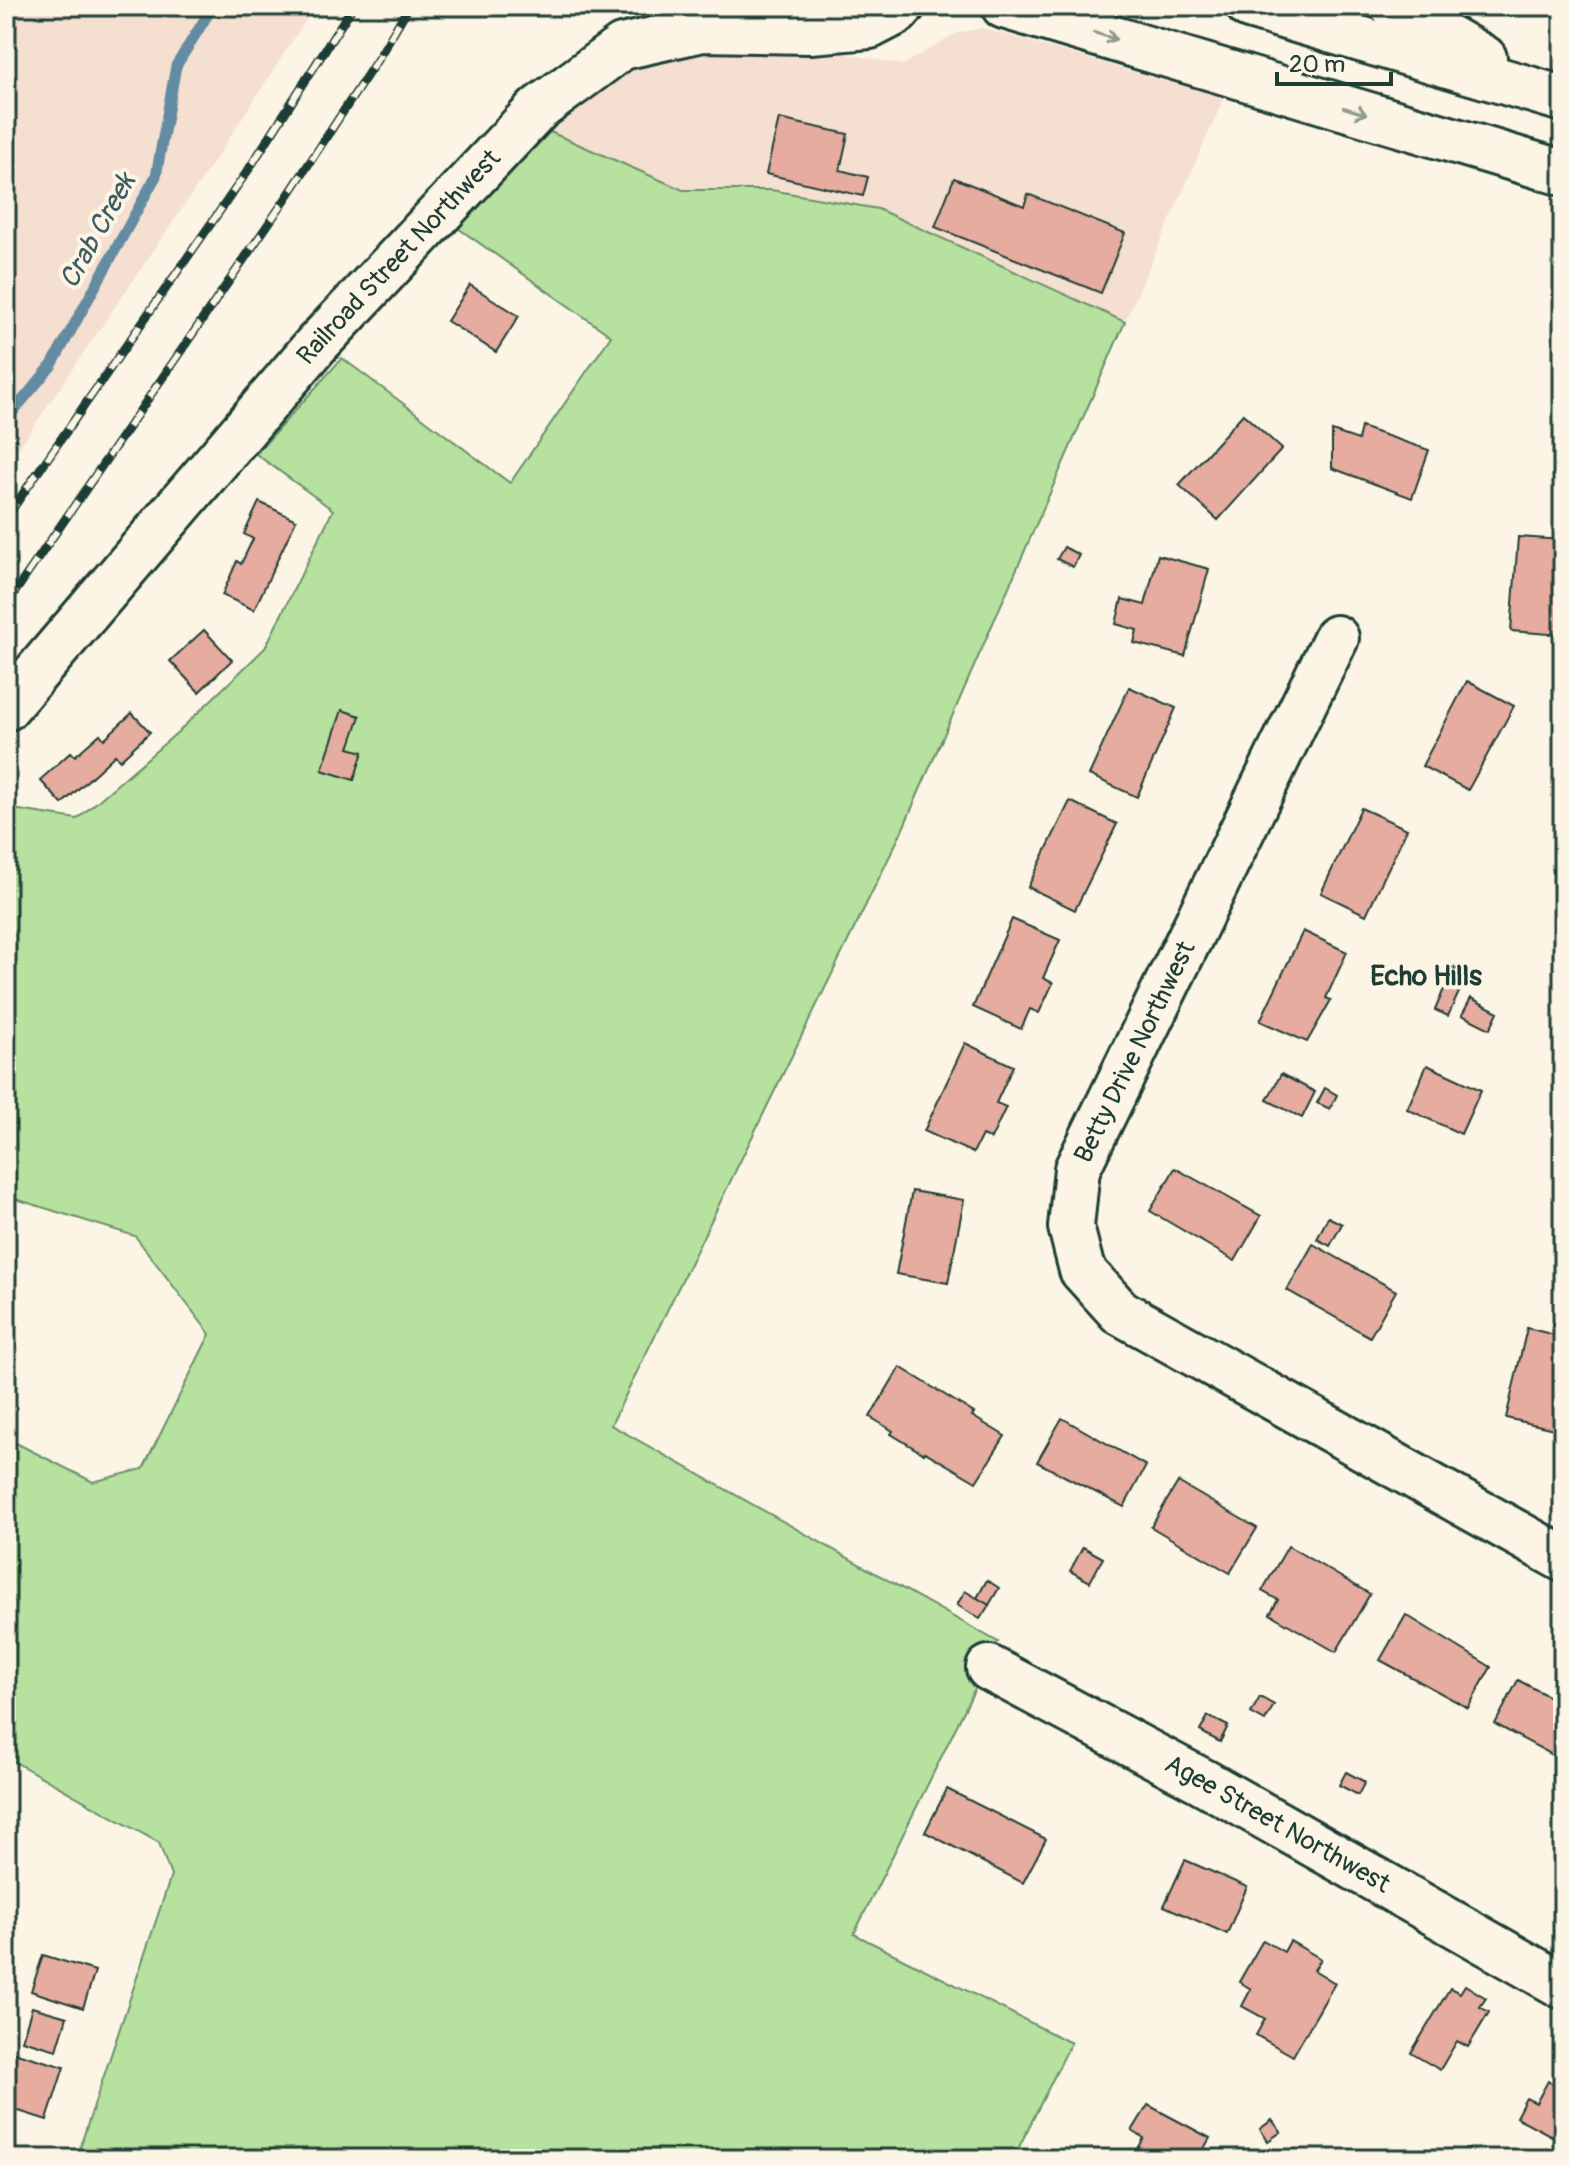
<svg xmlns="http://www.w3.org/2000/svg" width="1569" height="2165" viewBox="0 0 1569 2165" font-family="Pangolin,sans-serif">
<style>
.built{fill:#f5dfd0}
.green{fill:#b6e19f;stroke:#6a8f6a;stroke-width:2}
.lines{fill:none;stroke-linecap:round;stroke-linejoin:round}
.stream{stroke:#648ca2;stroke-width:11}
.building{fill:#e5ac9f;stroke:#1f3d34;stroke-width:2}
.street-casing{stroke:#1f3d34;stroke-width:50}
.primary-casing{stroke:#1f3d34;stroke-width:50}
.street{stroke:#fcf5e5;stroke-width:44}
.primary{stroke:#fcf5e5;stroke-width:44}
.rail-casing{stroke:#1f3d34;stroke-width:9}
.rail{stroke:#fcf5e5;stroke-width:6;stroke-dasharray:18;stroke-linecap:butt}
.oneway{stroke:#8e998c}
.labels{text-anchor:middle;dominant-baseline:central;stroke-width:8;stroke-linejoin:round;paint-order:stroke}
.street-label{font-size:26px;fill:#1f3d34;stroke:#fcf5e5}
.water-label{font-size:28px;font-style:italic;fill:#3c5e62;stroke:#fcf5e5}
.neighbourhood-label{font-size:28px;font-weight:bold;fill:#1f3d34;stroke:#fcf5e5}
</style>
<rect width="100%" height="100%" fill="#fcf5e5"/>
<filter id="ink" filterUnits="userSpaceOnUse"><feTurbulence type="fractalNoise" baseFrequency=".0125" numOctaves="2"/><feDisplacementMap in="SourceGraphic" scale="16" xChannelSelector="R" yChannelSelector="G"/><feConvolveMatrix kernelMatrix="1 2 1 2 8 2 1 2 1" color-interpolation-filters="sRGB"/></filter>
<g filter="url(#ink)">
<g class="built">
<path d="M6 6H315L209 169 6 467Z"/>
<path d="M982 28 1224 98 1125 322 878 209 771 190H683L541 128 600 83 649 57 687 47H790L854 55 903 65 957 33Z"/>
</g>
<path class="green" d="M541 128 683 190H771L878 209 1125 322 901 833 611 1425 998 1642 854 1934 1071 2043 1013 2159H76L171 1876 159 1843 6 1757V1438L93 1482 143 1469 210 1334 135 1236 6 1196V808L77 819 179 731 265 648 333 510 256 454 342 358 510 483 611 336 458 228Z"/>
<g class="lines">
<path class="stream" d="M6 420 52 365 156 176 176 66 213 6"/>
</g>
<g class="building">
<path d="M779 119 848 134 840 170 868 177 863 196 766 174Z"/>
<path d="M954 178 1024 206 1028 194 1125 233 1101 293 935 227Z"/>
<path d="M470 285 519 316 496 352 447 321Z"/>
<path d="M1243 414 1282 449 1218 520 1179 485Z"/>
<path d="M1361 427 1429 450 1412 498 1332 468V431L1358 440Z"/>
<path d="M259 502 296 520 254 610 222 595 237 561 241 564 253 539 244 534Z"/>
<path d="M1518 537 1563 540 1561 635 1511 631Z"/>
<path d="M1064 547 1079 555 1073 567 1057 559Z"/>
<path d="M1158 555 1209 569 1185 656 1134 643 1137 630 1116 624 1122 599 1145 605Z"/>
<path d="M204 630 232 660 199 692 170 661Z"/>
<path d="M1467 681 1514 706 1468 790 1422 766Z"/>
<path d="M1129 687 1176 708 1137 797 1089 775Z"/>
<path d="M342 710 360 716 349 748 363 752 354 780 322 770Z"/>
<path d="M132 713 150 732 120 760 115 755 62 804 40 780 71 752 75 756 100 734 104 739Z"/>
<path d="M1070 801 1117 824 1075 910 1028 887Z"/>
<path d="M1361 808 1407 829 1366 915 1321 893Z"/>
<path d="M1012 919 1060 940 1043 978 1053 983 1039 1013 1030 1009 1021 1029 973 1007Z"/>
<path d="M1303 931 1347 952 1326 998 1331 1000 1307 1042 1260 1021Z"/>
<path d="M1447 982 1461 988 1448 1016 1435 1010Z"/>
<path d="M1471 998 1498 1012 1490 1029 1462 1015Z"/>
<path d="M965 1043 1013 1066 996 1103 1006 1107 991 1139 982 1135 973 1153 924 1131Z"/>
<path d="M1427 1065 1481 1090 1461 1134 1407 1109Z"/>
<path d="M1281 1074 1315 1092 1302 1118 1267 1100Z"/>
<path d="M1325 1088 1337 1095 1330 1109 1317 1103Z"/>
<path d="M1175 1168 1261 1216 1235 1261 1150 1211Z"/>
<path d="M912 1191 964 1200 948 1283 896 1274Z"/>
<path d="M1328 1217 1342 1224 1330 1246 1317 1239Z"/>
<path d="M1313 1244 1396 1291 1370 1337 1287 1290Z"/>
<path d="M1527 1328 1563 1337V1389L1554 1429 1506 1418Z"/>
<path d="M900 1367 974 1413 972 1416 1005 1436 976 1482 925 1452 924 1454 891 1434 893 1431 870 1417Z"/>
<path d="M1062 1418 1146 1466 1124 1507 1037 1462Z"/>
<path d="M1178 1482 1257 1528 1230 1573 1151 1527Z"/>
<path d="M1288 1546 1370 1594 1336 1652 1270 1614 1278 1600 1262 1591Z"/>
<path d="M1083 1547 1103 1558 1090 1582 1070 1571Z"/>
<path d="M987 1580 999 1588 989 1605 977 1598Z"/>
<path d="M965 1591 989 1605 980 1619 957 1605Z"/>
<path d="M1406 1615 1491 1667 1468 1708 1380 1660Z"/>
<path d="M1518 1680 1563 1704V1753L1560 1759 1495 1724Z"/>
<path d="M1260 1697 1274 1705 1265 1721 1251 1713Z"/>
<path d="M1208 1716 1228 1726 1220 1742 1200 1731Z"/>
<path d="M1346 1772 1365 1782 1358 1795 1339 1785Z"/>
<path d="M947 1789 1046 1839 1023 1883 925 1832Z"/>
<path d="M1185 1860 1247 1887 1227 1934 1164 1906Z"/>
<path d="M1263 1940 1284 1952 1290 1941 1321 1959 1314 1970 1335 1983 1293 2056 1256 2035 1265 2019 1242 2006 1251 1989 1239 1982Z"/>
<path d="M43 1955 95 1971 83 2008 31 1991Z"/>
<path d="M1465 1985 1486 1998 1480 2007 1489 2012 1468 2047 1457 2041 1440 2070 1411 2053 1450 1988 1460 1993Z"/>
<path d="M32 2007 67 2017 57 2050 22 2040Z"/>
<path d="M13 2052 64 2067 47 2120 6 2107V2075Z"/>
<path d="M1548 2081 1563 2089V2142L1516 2117 1526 2098 1536 2103Z"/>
<path d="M1148 2105 1210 2138 1198 2159H1132L1144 2138 1132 2131Z"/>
<path d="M1272 2120 1281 2132 1268 2141 1260 2129Z"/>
</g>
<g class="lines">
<defs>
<g id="street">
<path d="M1336 638 1077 1169 1071 1227 1082 1270 1120 1312 1563 1559"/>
<path id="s1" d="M6 708 316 345 538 109 622 47 702 29 810 31 870 26 897 12 902 6"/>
<path id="s2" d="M989 1668 1202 1781 1563 1986"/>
</g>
<g id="primary">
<path d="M1004 6 1563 173"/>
<path d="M1249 6 1563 99"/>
<path d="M1393 6 1484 58"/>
</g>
</defs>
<use href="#street" class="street-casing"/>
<use href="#primary" class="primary-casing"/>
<use href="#street" class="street"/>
<use href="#primary" class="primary"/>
<defs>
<g id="rail">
<path d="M6 518 249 169 353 6"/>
<path d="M6 605 291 191 379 57 409 6"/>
</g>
</defs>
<use href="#rail" class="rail-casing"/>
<use href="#rail" class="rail"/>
</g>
<defs><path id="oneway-shaft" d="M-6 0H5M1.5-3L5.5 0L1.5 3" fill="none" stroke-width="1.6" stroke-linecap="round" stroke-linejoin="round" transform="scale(2)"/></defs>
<g class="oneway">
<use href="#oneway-shaft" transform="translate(1105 36) rotate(17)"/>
<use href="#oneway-shaft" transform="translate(1355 111) rotate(17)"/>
</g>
</g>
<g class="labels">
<g class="street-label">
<text stroke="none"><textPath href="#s1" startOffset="598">Railroad Street Northwest</textPath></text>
<text transform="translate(1135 1052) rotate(-64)">Betty Drive Northwest</text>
<text stroke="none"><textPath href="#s2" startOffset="328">Agee Street Northwest</textPath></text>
</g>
<g class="water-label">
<text transform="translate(98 231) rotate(-61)">Crab Creek</text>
</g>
<g class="neighbourhood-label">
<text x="1426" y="976">Echo Hills</text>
</g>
</g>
<rect width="1569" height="2165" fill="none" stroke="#fcf5e5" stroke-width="32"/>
<rect x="16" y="16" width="1537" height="2133" fill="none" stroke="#1f3d34" stroke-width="3" filter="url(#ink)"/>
<path d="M1277 72v12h114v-12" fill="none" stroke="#1f3d34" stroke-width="4"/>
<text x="1289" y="72" font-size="24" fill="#1f3d34" stroke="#fcf5e5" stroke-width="6" paint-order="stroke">20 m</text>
</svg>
